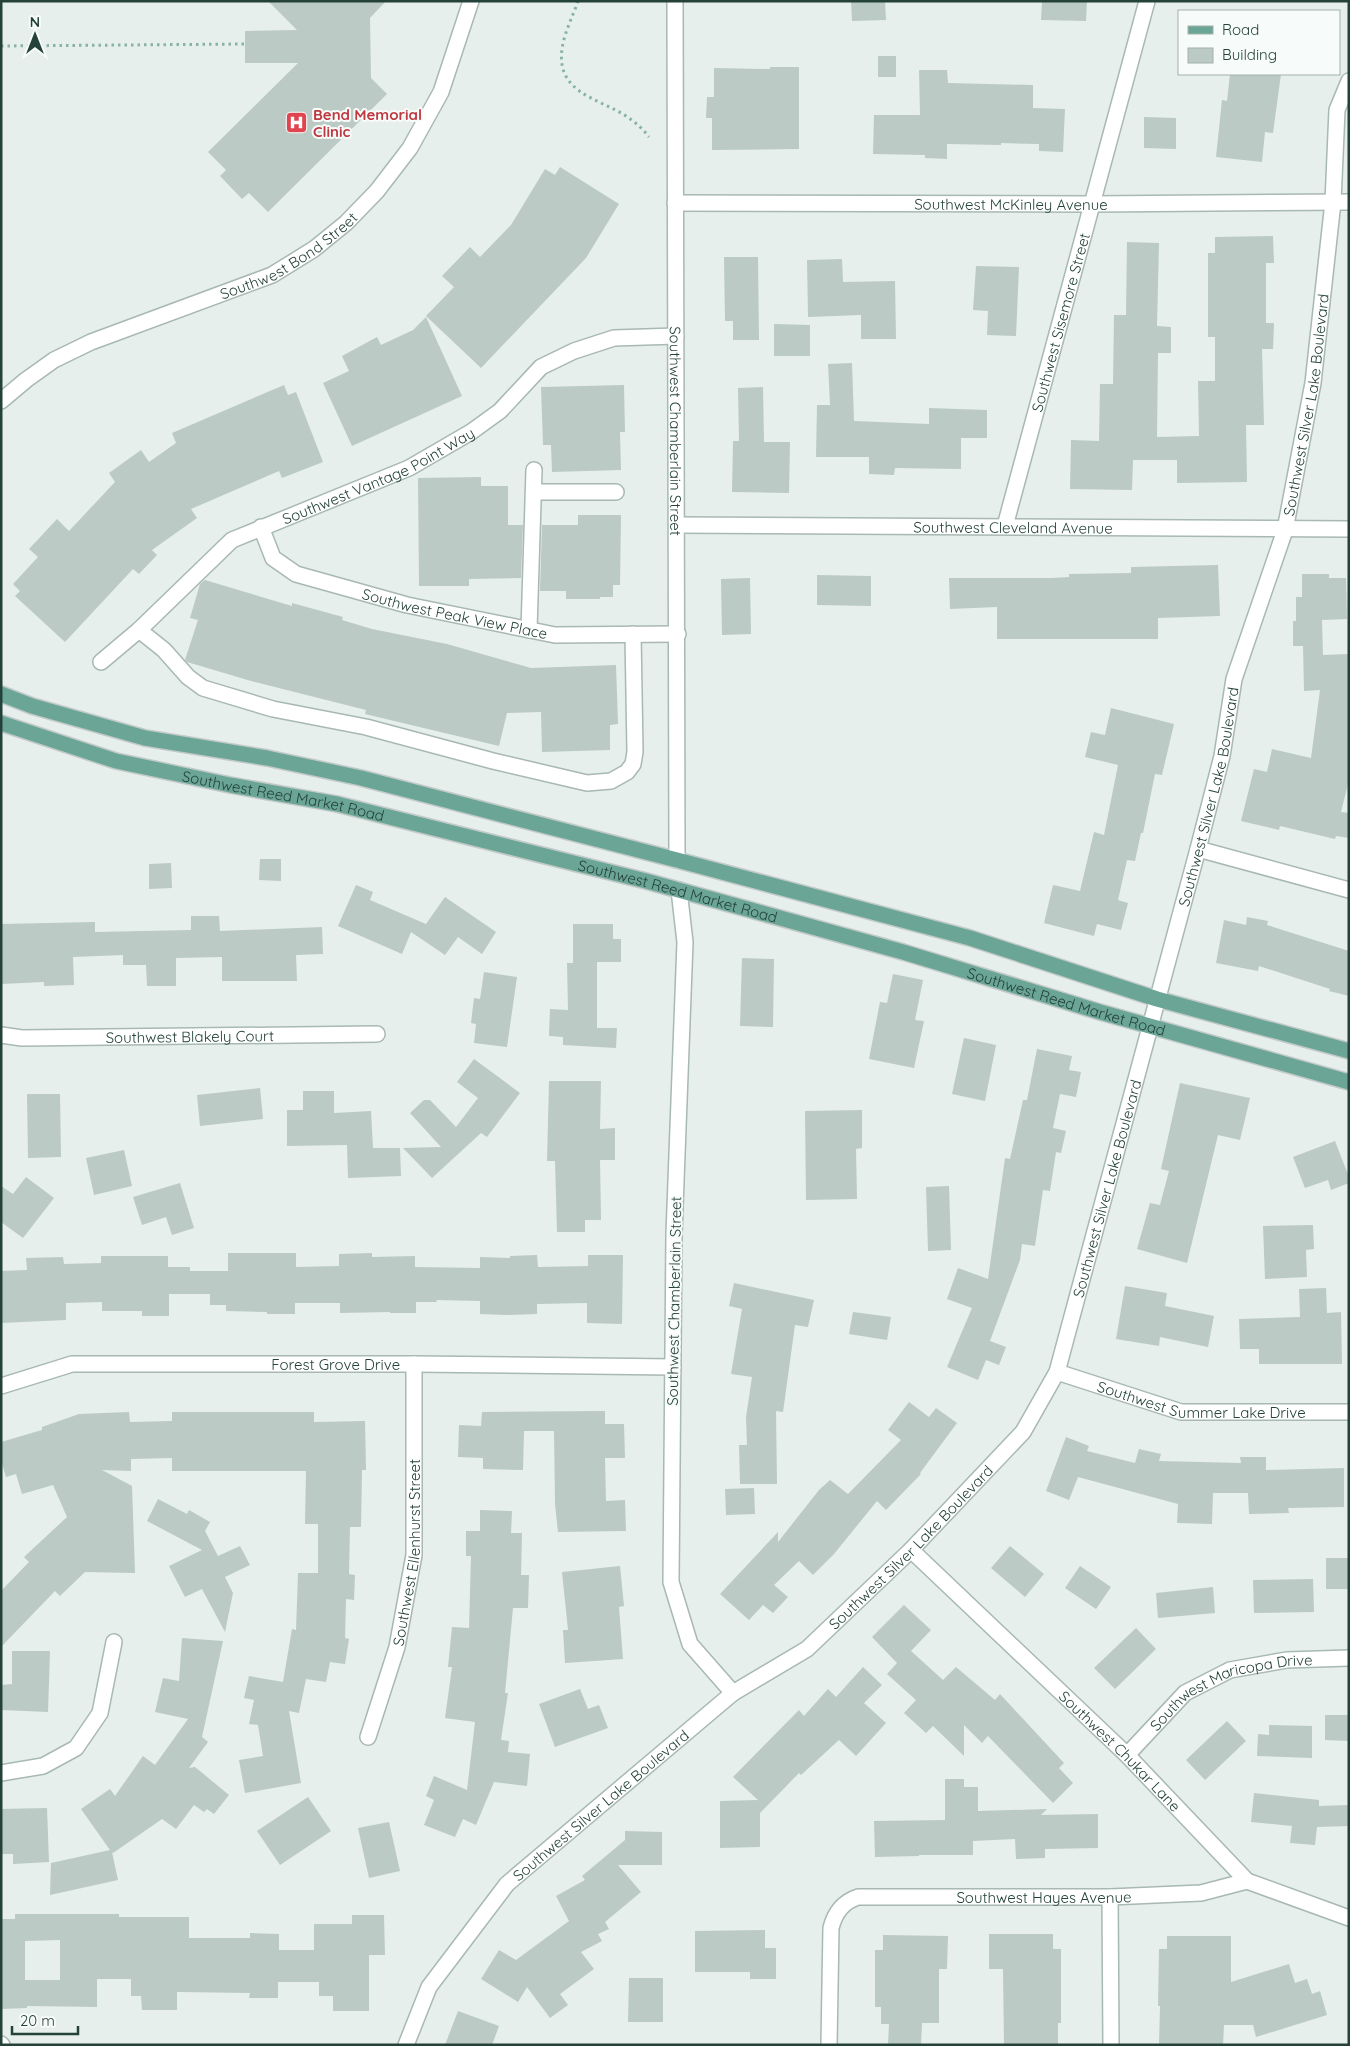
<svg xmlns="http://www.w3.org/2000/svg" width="1350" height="2046" viewBox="0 0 1350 2046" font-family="Quicksand,sans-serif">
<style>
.building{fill:#bbcac4;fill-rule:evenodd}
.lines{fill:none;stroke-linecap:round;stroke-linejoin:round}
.minor-casing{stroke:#a8b8b2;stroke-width:18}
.major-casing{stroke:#c2cac8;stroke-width:18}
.path{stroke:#86b3a5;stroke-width:3;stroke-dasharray:2.5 4;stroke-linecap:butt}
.minor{stroke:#fff;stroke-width:15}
.major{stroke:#6aa596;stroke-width:15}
.labels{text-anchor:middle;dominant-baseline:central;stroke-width:4;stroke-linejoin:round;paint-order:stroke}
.health-label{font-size:15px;font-weight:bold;fill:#be3a42;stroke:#f7fbf9;text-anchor:start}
.street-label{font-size:15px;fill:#24423a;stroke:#f7fbf9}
</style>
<rect width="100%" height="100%" fill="#e6efeb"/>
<g class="building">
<path d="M268 1H386L370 18 371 78 387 94 268 212 249 193 242 199 220 176 226 170 208 152 298 63H245V31L297 30Z"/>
<path d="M851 1H885L886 20 852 21Z"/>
<path d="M1087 1 1086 21 1041 20 1042 2Z"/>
<rect x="878" y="56" width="18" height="21"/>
<path d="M770 67H799V149L712 150V118H706L707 97H714V68L770 69Z"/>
<path d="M919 70H947L948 83 1033 85V108L1065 109 1063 152 1039 151V144L1001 143V145L947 144V159L925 158V155L873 154 874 115H920Z"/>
<path d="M1230 74H1281L1273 133 1265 132 1262 162 1216 157 1222 100 1227 101Z"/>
<path d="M1144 117 1176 118V149L1144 148Z"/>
<path d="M560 167 619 204 586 258 481 368 426 316 454 287 442 276 470 247 480 257 511 225 545 169 555 175Z"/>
<path d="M1273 236 1274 263H1266V323H1274L1273 349H1262L1264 425H1246L1247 482 1177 483V460H1133L1132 490 1070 489 1071 440 1099 441 1100 384H1113L1114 315H1126L1127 242 1159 243 1157 326 1171 327V353H1158L1157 437 1199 436 1198 381H1215V337H1208V253H1215V237Z"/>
<path d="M724 257H758L759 340H733V321H725Z"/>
<path d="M842 259 843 282 895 281 896 339H861V315L808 317 807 260Z"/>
<path d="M976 266 1019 267 1016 336 987 335 988 311 973 310Z"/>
<path d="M426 317 462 396 352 446 323 383 349 371 342 356 377 337 381 345 413 330Z"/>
<path d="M774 324 810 325V356H774Z"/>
<path d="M852 363 854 421 929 424V408L987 410V438H961V469L895 468 894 475 869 474V457H816L817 405H830L828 364Z"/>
<path d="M284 385 288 395 296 392 323 462 282 478 279 471 191 509 197 518 152 550 157 555 139 574 133 569 65 642 15 596 20 591 13 584 38 557 29 549 57 519 69 531 115 482 109 473 141 450 149 462 176 443 172 433Z"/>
<path d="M624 385 625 432H620L621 470 552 472 551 445H543L541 387Z"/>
<path d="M763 387 764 442H790L789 493 732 492 733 441H739L738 388Z"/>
<path d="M481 477V486H508V525H523L521 578 469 579V586H419L418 478Z"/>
<path d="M578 515H621L620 585H613V597H600V599H566V591H540L542 525H578Z"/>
<path d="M1218 565 1220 616 1158 618V639H997V607L950 609 949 578H1052L1069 577V574L1131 573V567Z"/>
<path d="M1302 574H1329V578H1346L1347 619 1322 620 1323 655 1349 654V780L1341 812 1349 813V838L1336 836 1335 839 1280 826 1279 830 1241 821 1254 769 1267 772 1272 749 1311 758 1320 690 1304 691 1303 646H1293V621H1296V597H1302Z"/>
<path d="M817 575 871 576V606L817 605Z"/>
<path d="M750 578 751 634 722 635 721 579Z"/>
<path d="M205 580 292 606V603L343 617 342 620 372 629 447 644 531 668 616 665 618 724 610 725V750L542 752 541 712 507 713 499 746 365 714 366 710 251 681 187 662 185 660 198 620 190 618 200 584Z"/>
<path d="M1111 708 1174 724 1162 775 1155 774 1143 833H1141L1135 861 1127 860 1118 900 1128 903 1121 930 1097 924 1094 936 1044 923 1053 885 1080 891 1094 832 1104 835 1118 765 1085 757 1091 732 1105 735Z"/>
<path d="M260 859H281V881L259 880Z"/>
<path d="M171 863 172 888 149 889V864Z"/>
<path d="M356 885 373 892 370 900 426 924 445 897 496 932 482 954 458 937 445 955 411 932 402 954 338 926Z"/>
<path d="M191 916H219L220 931 322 927 323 954 296 955 297 981H222V957L176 958V986H147L146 965H123V955L73 957 74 985 44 986V982L1 984V924L95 922V932L191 930Z"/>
<path d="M1247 917 1268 921 1267 925 1349 951V996L1329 991 1330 989 1259 966 1258 971 1216 963 1224 920 1246 925Z"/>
<path d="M573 924H613V939H621V962H597V1028H617L616 1048 563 1045V1037L549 1036 550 1009 568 1010 567 963H573Z"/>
<path d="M742 958 774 959 773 1027 740 1026Z"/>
<path d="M484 972 517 977 507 1047 474 1043 476 1024 471 1023 474 998 480 999Z"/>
<path d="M893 974 923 980 915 1020 924 1021 914 1068 869 1059 880 1002 887 1003Z"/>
<path d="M964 1038 996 1045 985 1101 952 1094Z"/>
<path d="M1037 1049 1072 1056 1069 1070 1081 1072 1076 1097 1060 1094 1053 1128 1066 1131 1061 1153 1056 1152 1050 1191 1043 1190 1035 1246 1022 1244 1020 1260 990 1341 1006 1347 999 1365 986 1360 978 1380 947 1367 972 1308 947 1299 958 1268 988 1279 1005 1158 1010 1159 1023 1100H1027Z"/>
<path d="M474 1059 520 1093 487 1137 481 1133 432 1178 403 1148 441 1147 410 1113 424 1100H430L456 1127 478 1098 457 1082Z"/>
<path d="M549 1081H601L600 1129 615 1128V1160H600L601 1220H585V1232H557L555 1161H547Z"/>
<path d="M1180 1083 1250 1098 1240 1140 1218 1135 1187 1263 1137 1249 1150 1203 1160 1205 1169 1171 1161 1169Z"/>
<path d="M260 1088 263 1119 200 1126 197 1095Z"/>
<path d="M303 1091H334V1113L371 1111 373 1148H400L401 1176 348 1178 347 1145 287 1146V1110H303Z"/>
<path d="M27 1094H60L61 1157 28 1158Z"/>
<path d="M862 1110V1148L856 1149 857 1199 806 1200 805 1111Z"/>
<path d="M1335 1141 1349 1177V1183L1331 1190 1328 1180 1305 1188 1293 1157Z"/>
<path d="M124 1150 132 1186 94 1195 86 1158Z"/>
<path d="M26 1177 54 1198 23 1238 1 1222V1186L13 1194Z"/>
<path d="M180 1183 194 1228 172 1235 166 1217 142 1225 133 1197Z"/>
<path d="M949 1186 951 1250 928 1251 926 1187Z"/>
<path d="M1313 1225 1314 1249 1306 1250 1307 1277 1265 1279 1263 1226Z"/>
<path d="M228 1253H296V1267L339 1266V1254L372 1253V1257L415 1256V1267L480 1268V1257L510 1258V1256L537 1255 538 1267 588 1266V1255H623L622 1324 587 1323V1303L537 1304V1314L507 1315 480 1314V1301L436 1300 437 1302H416V1313H390V1312L340 1313V1303H295V1314H267V1312L226 1311V1305H210V1294H169V1316H142V1311H102V1302L66 1303V1320L1 1323V1271L27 1270 26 1258 63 1257 64 1264 101 1263V1256H168V1267H190V1271H228Z"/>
<path d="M734 1283 814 1300 808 1327 795 1325 783 1412 776 1411 777 1484H740L739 1445H747L746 1417 752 1377 731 1374 742 1309 729 1306Z"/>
<path d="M1125 1286 1167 1293 1165 1306 1214 1316 1208 1347 1160 1337 1159 1346 1116 1339Z"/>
<path d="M1326 1288 1327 1313 1341 1312 1342 1364H1259V1349H1240L1239 1319 1300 1317 1299 1289Z"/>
<path d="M853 1312 891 1317 887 1340 849 1334Z"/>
<path d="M909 1402 929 1417 936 1408 957 1423 920 1473 921 1474 886 1510 877 1501 834 1554 813 1575 799 1561 774 1585 788 1597 773 1613 763 1605 749 1620 720 1594 778 1532V1542L819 1490 830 1480 848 1494 901 1440 888 1430Z"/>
<path d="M605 1411V1424H624L625 1458H605L606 1501 625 1500 626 1531 558 1532 555 1504 554 1431H524L523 1470 483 1469V1458L458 1457 459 1425 481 1426 482 1412Z"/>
<path d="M129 1412 130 1422 172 1421V1412H314V1422L365 1421 366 1470H362L361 1527H350L349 1574 355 1575 354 1600 346 1599 345 1638 349 1639 345 1664 330 1662 326 1682 306 1679 299 1713 289 1711 301 1783 245 1793 239 1760 263 1756 258 1725 249 1724 254 1700 244 1698 249 1676 283 1682 292 1629 296 1630 298 1573H318V1524H305L306 1471H172V1458L131 1459V1471L102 1470 132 1486 135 1573 85 1572 60 1596 55 1591 1 1647V1591L29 1562 24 1557 67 1517 53 1485 22 1494 16 1474 6 1477 1 1460V1442L42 1430V1427L79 1414Z"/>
<path d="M1066 1437 1089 1446 1087 1451 1135 1463 1139 1449 1161 1454 1159 1461 1241 1463 1240 1457H1266V1470L1344 1468V1507L1288 1508 1289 1513 1249 1514 1248 1493H1213L1212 1524 1177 1523 1178 1504 1078 1477 1069 1500 1046 1491Z"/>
<path d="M754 1488 755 1514 726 1515 725 1489Z"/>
<path d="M158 1499 187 1514 189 1510 210 1522 205 1531 218 1556 240 1546 250 1565 225 1577 233 1593 225 1632 202 1589 185 1597 169 1566 202 1550 147 1521Z"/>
<path d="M480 1510 512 1511 511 1533H522L521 1575H529L528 1608H513L505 1693H508L501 1740 509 1741 508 1752 530 1754 527 1786 494 1782 476 1825 463 1819 455 1837 424 1825 434 1800 426 1796 434 1776 467 1790 475 1722 445 1718 452 1667H448L452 1627 469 1628 471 1556H466V1531H480Z"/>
<path d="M1010 1546 1044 1574 1025 1597 991 1568Z"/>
<rect x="1326" y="1558" width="23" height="31"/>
<path d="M620 1566 624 1606 619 1607 623 1659 565 1663 563 1630H568L562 1572Z"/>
<path d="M1080 1566 1111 1587 1096 1609 1065 1588Z"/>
<path d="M1313 1579 1314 1612 1254 1613 1253 1580Z"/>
<path d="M1213 1587 1215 1613 1158 1618 1156 1593Z"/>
<path d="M904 1605 931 1630 911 1651 943 1680 956 1667 995 1700 1000 1694 1064 1763 1059 1768 1073 1783 1053 1803 988 1736 982 1743 964 1725V1756L933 1726 926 1733 904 1713 916 1700 887 1674 897 1663 872 1637Z"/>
<path d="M1136 1628 1156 1649 1115 1689 1094 1668Z"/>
<path d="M182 1638 223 1641 202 1737 208 1742 189 1768 195 1767 229 1795 214 1814 207 1809 204 1812 194 1805 176 1829 162 1819 113 1853 112 1852 118 1880 50 1895 51 1863 110 1850 81 1809 110 1789 115 1796 143 1756 155 1765 188 1719 155 1712 163 1678 179 1681Z"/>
<path d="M12 1651H50L48 1712 1 1710V1685L12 1684Z"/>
<path d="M863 1667 882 1685 864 1703 886 1723 856 1756 839 1740 801 1775 799 1773 760 1813V1847L720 1848V1801L758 1800 733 1777 799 1710 804 1716 828 1689 836 1697Z"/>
<path d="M580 1689 588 1709 599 1705 608 1728 555 1747 539 1704Z"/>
<path d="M1325 1715H1349V1741L1325 1740Z"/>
<path d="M1227 1721 1246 1741 1205 1780 1186 1760Z"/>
<path d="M1269 1725 1312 1726V1758L1257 1756 1258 1734 1269 1735Z"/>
<path d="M945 1779H964V1787H978V1811L1047 1809 1041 1815 1098 1814V1848L1045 1849V1858L1016 1859 1015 1839 973 1841V1855H919V1856L875 1857 874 1821 945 1820Z"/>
<path d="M1254 1793 1319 1800V1806L1349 1805V1826L1317 1827 1315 1845 1290 1843 1292 1826 1251 1822Z"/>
<path d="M308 1797 331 1831 280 1865 257 1831Z"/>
<path d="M47 1808 49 1862 13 1864V1854H1V1809Z"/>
<path d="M389 1822 400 1871 369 1878 358 1828Z"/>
<path d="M625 1831 662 1832V1865H618L641 1892 605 1922 609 1929 598 1934 602 1941 581 1952 594 1969 560 1994 568 2005 550 2018 527 1987 518 2002 481 1979 499 1950 516 1960 569 1921 556 1896 585 1880 582 1876 625 1840Z"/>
<path d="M15 1914H119V1917H189V1938H250V1933L279 1934V1950H314V1924H352V1915H384L385 1955H369V2011H333V1996H319V1982H278V1998H249L250 1993 177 1992V2010H142L141 1996H131V1979H97V2007L27 2006V2008L1 2009V1919H15ZM60 1940V1980H25V1941Z"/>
<path d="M765 1930V1948H776V1979H750V1972H695V1931Z"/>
<path d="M989 1934H1053V1949H1061V2023H1058V2045H1004L1003 1969H989Z"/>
<path d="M883 1935 948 1936 947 1969H939V2023H922L921 2045H888L889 2024H881V2007H875V1950H883Z"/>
<path d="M1167 1936H1231V1982L1289 1964 1295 1983 1307 1979 1312 1994 1320 1991 1327 2015 1256 2037 1253 2025H1224L1223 2045H1159L1160 2006H1158L1159 1949H1167Z"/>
<path d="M629 1978H663V2022H628Z"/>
<path d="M458 2011 499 2026 492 2045H445Z"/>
</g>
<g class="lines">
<defs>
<g id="minor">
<path id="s1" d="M675 1 677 860"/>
<path id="s2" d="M675 203 1092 204 1349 202"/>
<path id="s3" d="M1 401 26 380 54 360 91 342 272 275 314 249 346 223 377 191 410 148 441 92 471 1"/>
<path d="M534 492H616"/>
<path id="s4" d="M677 525 1349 529"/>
<path id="s5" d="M1005 526 1147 1"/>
<path id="s6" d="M261 527 273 558 296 574 407 605 555 635 678 634"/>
<path d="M139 630 164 650 188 677 203 688 273 709 366 727 493 761 587 783 611 781 627 772 633 764 635 752 633 634"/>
<path d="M529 630 534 470"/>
<path id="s7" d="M101 662 139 630 232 540 409 468 471 432 500 411 541 367 574 351 614 338 676 336"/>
<path d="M1198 849 1349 890"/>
<path d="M679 890 685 942 674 1234 671 1582 690 1644 733 1693"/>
<path id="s8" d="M1 1035 22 1038 377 1034"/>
<path id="s9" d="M1057 1372 1181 1412H1349"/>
<path id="s10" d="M1 1386 72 1364H414L673 1367"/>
<path id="s11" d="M911 1550 1127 1755 1247 1881 1349 1918"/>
<path id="s12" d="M368 1737 397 1647 414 1555V1364"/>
<path id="s13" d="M1127 1755 1185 1693 1230 1670 1287 1660 1349 1658"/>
<path d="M1 1773 43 1766 76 1748 100 1713 114 1642"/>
<path d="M1110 1897 1111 2045"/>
<path d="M1 2044 2 2045"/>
<path id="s14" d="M406 2045 429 1987 507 1884 733 1693 807 1649 911 1550 1023 1432 1057 1372 1198 849 1222 756 1234 679 1285 530 1313 383 1333 202 1337 110 1349 81"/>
<path id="s15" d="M829 2045 831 1928C835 1912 843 1902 858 1897H1110L1201 1893 1247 1881"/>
</g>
<g id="major">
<path d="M1 694 32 706 145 738 267 758 361 778 677 860 970 938 1157 999 1349 1051"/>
<path id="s16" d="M1 723 116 761 230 785 337 804 646 881 903 952 1100 1012 1349 1082"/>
</g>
</defs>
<use href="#minor" class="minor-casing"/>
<use href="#major" class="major-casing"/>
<g class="path">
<path d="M578 1C573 16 564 33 562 49 556 93 598 98 626 116 635 122 643 129 649 137"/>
<path d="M1 46 245 44"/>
</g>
<use href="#minor" class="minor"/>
<use href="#major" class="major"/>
</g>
<defs>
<symbol id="hospital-square" viewBox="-11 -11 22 22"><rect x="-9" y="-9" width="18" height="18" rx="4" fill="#e0444e" stroke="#f7fbf9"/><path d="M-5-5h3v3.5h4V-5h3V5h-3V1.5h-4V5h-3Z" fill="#fff"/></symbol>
</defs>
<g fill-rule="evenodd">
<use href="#hospital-square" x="284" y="110" width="25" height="25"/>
</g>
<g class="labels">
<g class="health-label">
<text x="313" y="114">Bend Memorial<tspan x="313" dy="17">Clinic</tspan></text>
</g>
<g class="street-label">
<text stroke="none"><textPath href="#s2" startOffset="336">Southwest McKinley Avenue</textPath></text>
<text stroke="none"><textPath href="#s3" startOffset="325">Southwest Bond Street</textPath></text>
<text stroke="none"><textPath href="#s5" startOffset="211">Southwest Sisemore Street</textPath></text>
<text stroke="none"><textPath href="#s14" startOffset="1949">Southwest Silver Lake Boulevard</textPath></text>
<text stroke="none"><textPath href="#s1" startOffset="430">Southwest Chamberlain Street</textPath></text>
<text stroke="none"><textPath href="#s7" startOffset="339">Southwest Vantage Point Way</textPath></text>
<text stroke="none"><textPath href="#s4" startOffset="336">Southwest Cleveland Avenue</textPath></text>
<text stroke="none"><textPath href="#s6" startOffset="225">Southwest Peak View Place</textPath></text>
<text stroke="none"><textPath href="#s16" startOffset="292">Southwest Reed Market Road</textPath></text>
<text stroke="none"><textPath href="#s14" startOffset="1544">Southwest Silver Lake Boulevard</textPath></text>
<text stroke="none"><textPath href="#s16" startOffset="698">Southwest Reed Market Road</textPath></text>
<text stroke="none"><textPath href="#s16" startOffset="1102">Southwest Reed Market Road</textPath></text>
<text stroke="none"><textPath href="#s8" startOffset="189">Southwest Blakely Court</textPath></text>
<text stroke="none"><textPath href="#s14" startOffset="1139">Southwest Silver Lake Boulevard</textPath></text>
<text transform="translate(674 1301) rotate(-89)">Southwest Chamberlain Street</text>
<text stroke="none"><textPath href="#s10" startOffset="338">Forest Grove Drive</textPath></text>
<text stroke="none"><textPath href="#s9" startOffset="149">Southwest Summer Lake Drive</textPath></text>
<text stroke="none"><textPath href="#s14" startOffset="719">Southwest Silver Lake Boulevard</textPath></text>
<text stroke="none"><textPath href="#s12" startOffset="190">Southwest Ellenhurst Street</textPath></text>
<text stroke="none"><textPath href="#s13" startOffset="128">Southwest Maricopa Drive</textPath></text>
<text stroke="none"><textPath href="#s11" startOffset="290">Southwest Chukar Lane</textPath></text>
<text stroke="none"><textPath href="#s14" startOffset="314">Southwest Silver Lake Boulevard</textPath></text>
<text stroke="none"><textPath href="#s15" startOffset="346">Southwest Hayes Avenue</textPath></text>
</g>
</g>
<rect width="1350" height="2046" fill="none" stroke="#24423a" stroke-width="5"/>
<rect x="1178" y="10" width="162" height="65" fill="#f7fbf9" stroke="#a3b1ad"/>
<rect x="1188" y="26" width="25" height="8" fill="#6aa596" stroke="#a3b1ad"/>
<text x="1222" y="35" font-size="15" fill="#24423a">Road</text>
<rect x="1188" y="48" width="25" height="15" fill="#bbcac4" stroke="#a3b1ad"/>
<text x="1222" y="60" font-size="15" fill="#24423a">Building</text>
<g transform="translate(35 35)" stroke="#f7fbf9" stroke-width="4" paint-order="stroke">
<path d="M0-4L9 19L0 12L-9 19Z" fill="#24423a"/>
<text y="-8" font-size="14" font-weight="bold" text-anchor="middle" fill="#24423a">N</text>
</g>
<path d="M12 2026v8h66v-8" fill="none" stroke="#24423a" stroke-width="2.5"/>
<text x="20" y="2026" font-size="15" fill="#24423a" stroke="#f7fbf9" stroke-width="4" paint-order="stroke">20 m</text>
</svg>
